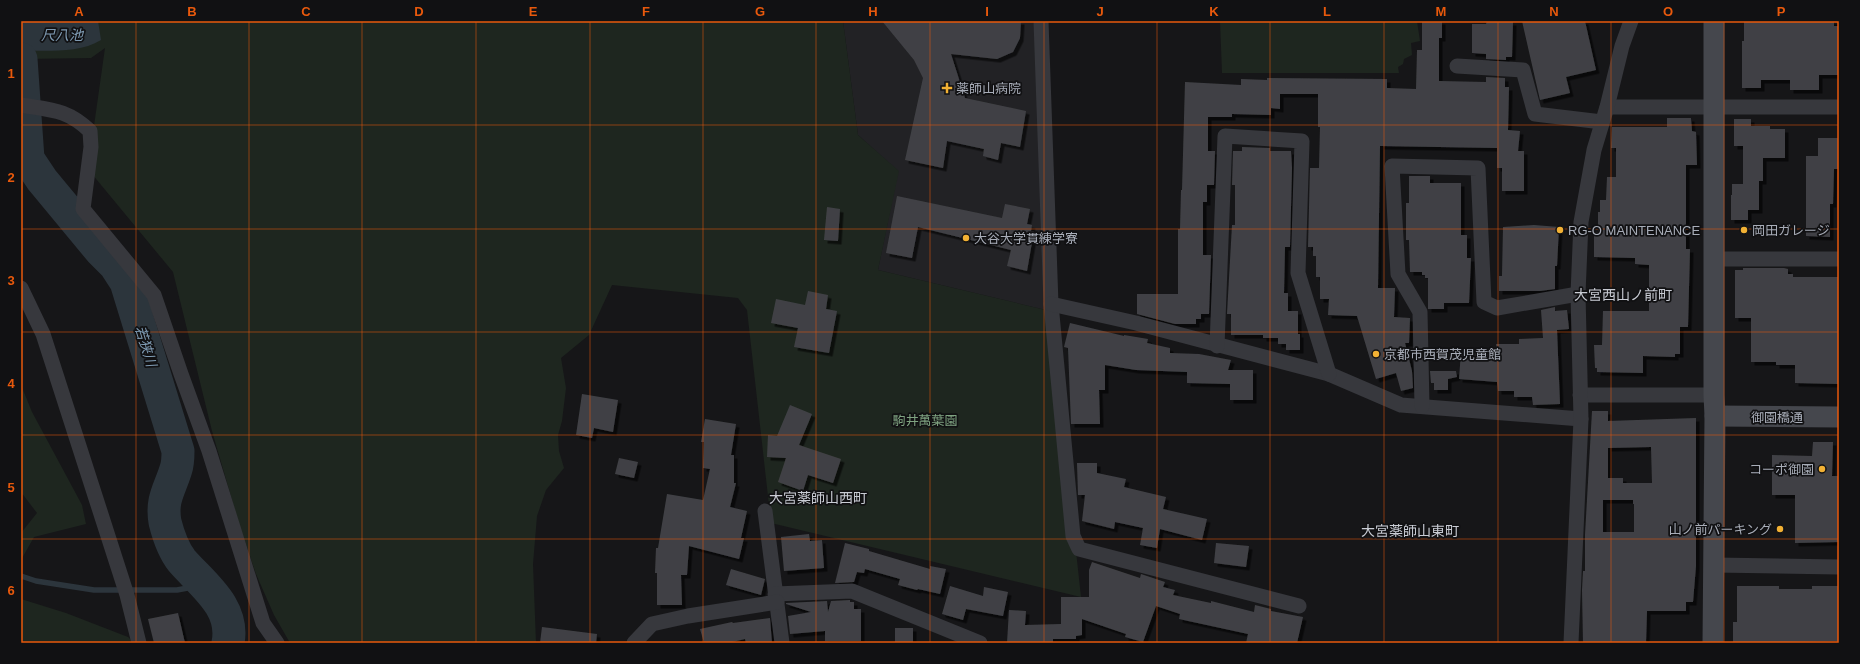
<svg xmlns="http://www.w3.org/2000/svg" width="1860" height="664" viewBox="0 0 1860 664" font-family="Arial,'Noto Sans JP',sans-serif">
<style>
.built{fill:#222225}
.green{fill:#1e261f}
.water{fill:#2c353c}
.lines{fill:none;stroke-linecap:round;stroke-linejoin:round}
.stream{stroke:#2c353c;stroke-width:5.5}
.river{stroke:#2c353c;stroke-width:33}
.building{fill:#404145;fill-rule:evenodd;filter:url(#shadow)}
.street{stroke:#37383d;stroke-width:15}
.secondary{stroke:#45474d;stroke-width:21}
.grid{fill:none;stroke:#e8590c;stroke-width:1;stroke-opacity:0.55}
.poi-dot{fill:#f2b134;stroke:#111113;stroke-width:1.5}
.labels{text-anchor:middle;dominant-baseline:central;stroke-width:3.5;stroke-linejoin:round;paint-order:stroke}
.poi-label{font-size:13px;fill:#a8adb8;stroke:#111113;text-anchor:start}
.street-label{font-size:13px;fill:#a8adb8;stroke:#111113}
.park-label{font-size:13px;fill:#7fa381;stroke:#111113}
.water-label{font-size:14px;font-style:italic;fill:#7f9bb3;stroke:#111113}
.neighbourhood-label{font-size:14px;fill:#c9ccd4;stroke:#111113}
.neatline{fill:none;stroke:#e8590c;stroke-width:1.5}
.grid-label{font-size:13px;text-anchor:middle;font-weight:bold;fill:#e8590c}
</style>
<defs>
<filter id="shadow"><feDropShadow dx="3.5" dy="3.5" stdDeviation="0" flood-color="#0009"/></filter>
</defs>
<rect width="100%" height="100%" fill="#161618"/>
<path class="built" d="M843 21H1041L1050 311 878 270 898 171 858 135Z"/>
<g class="green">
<path d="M21 21H843L858 135 899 171 878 270 1050 311 1081 597 771 523 747 310 738 298 612 285 589 335 561 358 566 388 562 421 558 435 559 451 564 468 546 490 537 516 533 564 536 643H290L274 615 256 574 239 524 212 431 173 272 92 174 91 147 105 48 91 58 21 59Z"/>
<path d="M1220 21H1417L1420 41 1411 43 1412 55 1404 59 1403 64 1398 67 1399 73H1222Z"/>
<path d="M21 385 32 412 82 505 86 524 34 537 21 560V533L37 513 21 492Z"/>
<path d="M21 599 66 613 128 637 134 643H21Z"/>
</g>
<path class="water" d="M21 21H98L101 40C79 54 46 50 21 51Z"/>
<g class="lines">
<path class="stream" d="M21 576 36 581 94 590H177L193 587 201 580"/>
<path class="river" d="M21 59 28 159 42 180 100 250 115 265 126 282 178 451C178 456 178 463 176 469 170 489 161 499 165 522 168 534 174 551 182 561 203 585 235 607 228 643"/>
</g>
<g class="building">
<path d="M882 21H1021L1020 38 1013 52 997 59 951 54 965 98 1026 111 1020 147 1001 143 998 160 983 156 984 149 947 141 943 168 905 160 923 78 914 60Z"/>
<path d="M1422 21H1442V38H1439V81L1486 82V77L1505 78V87H1509L1508 130 1520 131 1518 151H1524V191H1502V168H1497V148L1380 146 1378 288H1395L1394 317 1410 318 1409 343H1405L1412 371 1413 388 1401 391 1396 373 1376 379 1357 316 1328 315 1329 299H1320V277H1316V256H1313V247H1308L1310 168H1319L1320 127H1318V94H1280V109L1271 108V115L1232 114V117H1208V151H1215L1214 185H1207V202H1203V255H1211L1209 314H1201V319H1196V324H1175L1137 314V294H1178V229H1180L1181 190H1182L1185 82 1241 85V79L1267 80V78L1387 79V88L1416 89 1417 50H1422Z"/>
<path d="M1487 21 1513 22 1512 57H1506V60L1486 59V54L1472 53V24H1486Z"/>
<path d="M1522 21H1585L1596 70 1566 77 1570 93 1540 100Z"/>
<path d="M1744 21H1834V26H1839V75H1819V90H1790V80H1761V88H1742V41H1744Z"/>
<path d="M1667 118H1691L1692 131 1696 132 1697 165H1686V249H1690L1688 327H1680V354H1675V357L1643 356V373L1597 372V368H1595L1594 345H1602L1603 311H1649V265L1635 264V258L1594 257V232H1598V212H1600V200H1606L1607 177H1616V148H1611L1612 127H1667Z"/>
<path d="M1734 119H1751V126H1770V129H1785V158H1763V181H1759V210H1748V220H1731V195H1732V184H1743V146H1734Z"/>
<path d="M1818 138H1839V169H1834L1833 204H1830V237L1806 236V156H1818Z"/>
<path d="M1242 147 1270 148V151H1291L1292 168 1290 247H1285L1284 293H1288V311H1298V334H1300V350H1286V344H1278V338H1263V335H1231V314H1227L1232 225H1235V185H1232L1233 151H1242Z"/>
<path d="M1409 176H1430V183H1461V235H1467V258H1471L1469 303H1444V309H1428V278H1425V275H1422V272H1410L1409 240H1406V203H1409Z"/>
<path d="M897 196 1002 218 1005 204 1030 209 1027 224 1032 225 1031 231H1034L1027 271 1007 266 1011 250 918 227 912 258 886 253Z"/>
<path d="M827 207 840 209 838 241 824 240Z"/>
<path d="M1534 225 1559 227 1557 266H1555V289L1540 291H1499V276H1502L1503 227Z"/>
<path d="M1743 268H1784L1788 269V274H1793V277H1839V384L1795 383V365H1776V362H1751V318H1735V270H1743Z"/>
<path d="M808 291 828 295 826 309 837 311 829 353 794 347 798 328 771 323 776 299 805 305Z"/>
<path d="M1555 307V311L1567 310 1569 329 1557 330 1560 404 1533 405 1532 397H1514V391H1498L1497 382 1459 379 1461 351 1497 354 1496 344H1519V339L1543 338 1541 310Z"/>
<path d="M1070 323 1124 336V335L1148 339 1147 343 1170 348V353L1199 354 1231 360 1228 370H1253V400H1230V384L1187 383V372L1136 370 1105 365V390H1099L1100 424H1071L1068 348 1064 347Z"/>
<path d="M1430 371H1456L1457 377 1448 379V390H1434V383H1431Z"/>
<path d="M582 394 618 400 613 432 594 428 592 438 576 435Z"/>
<path d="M790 405 812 414 799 445 841 459 833 483 808 475 803 491 778 482 786 458 767 457 768 435 777 436Z"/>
<path d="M1592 411H1608V421L1696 418V566L1693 602H1686V611H1647L1646 643H1583L1582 590 1583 571H1585V535ZM1651 447 1652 483H1623V478H1608V448ZM1603 500H1633V504H1634V532H1603Z"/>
<path d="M705 419 736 424 731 455H734V483H736L730 507 747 511 741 538H744L739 559 689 546 687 575H681L682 605H657V573H655L656 548H658L667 494 703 500 710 469 703 468 704 442H701Z"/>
<path d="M1813 442H1833L1832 476H1839V542L1795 543V495H1772V455L1812 456Z"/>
<path d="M619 458 638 462 634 478 615 474Z"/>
<path d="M1077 463H1097V473L1126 479 1124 487 1166 497 1163 509 1207 519 1202 540 1160 529 1157 548 1140 545 1143 528 1115 522 1114 529 1082 521 1085 495H1078Z"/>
<path d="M809 534 810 541 822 540 824 568 784 571 781 537Z"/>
<path d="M845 543 869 549V551L930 569V566L946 569 940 594 918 589 917 590 898 585 900 579 865 569 864 573 857 572 854 582 835 583Z"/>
<path d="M1216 543 1249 546 1246 567 1214 563Z"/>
<path d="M1092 562 1140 578 1141 574 1165 582 1163 587 1175 590 1173 595 1211 603V601L1254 612 1255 605 1271 609V611L1303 617 1297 643H1246L1248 634 1179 619 1180 614 1156 606 1143 642 1125 637 1126 634 1082 619V635L1076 636V639H1053V643H1007L1009 610 1026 611 1025 625 1061 624V597H1089V570Z"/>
<path d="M731 569 765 579 761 595 726 585Z"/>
<path d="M950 586 983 596 984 587 1008 592 1003 616 966 609 963 620 942 614Z"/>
<path d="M1737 586H1779V589H1812V586H1839V641L1733 643V622H1737Z"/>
<path d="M850 600V602H854V609H861V641H825V631L790 634 788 616 811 612 786 604V603L827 601 828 612 831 601Z"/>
<path d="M178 613 185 643H154L148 619Z"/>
<path d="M770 618 772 643H746L745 639 728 643H704L700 629 732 622 733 623Z"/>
<path d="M542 627 597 634 596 643H540Z"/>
<rect x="895" y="628" width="18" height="15"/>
</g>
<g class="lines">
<g class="street">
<path d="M1041 21 1051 304 1073 536 1079 549 1299 606"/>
<path d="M1457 66 1523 70 1535 114 1602 122"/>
<path d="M21 105C51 110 67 109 90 131L91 147 83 209 154 295 181 374 209 451 263 623 277 643"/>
<path d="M1607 107H1839"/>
<path d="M1714 259H1839"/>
<path d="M21 288 43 334 127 595 139 643"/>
<path d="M1051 304 1136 323 1329 374 1401 405 1581 419"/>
<path d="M1217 346 1225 136 1302 141 1298 273 1329 374"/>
<path d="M1580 395H1714"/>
<path d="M1422 406 1420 312 1398 274 1392 166 1478 168 1484 302 1497 308 1578 294"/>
<path d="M765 511 782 643"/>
<path d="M1714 565 1839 567"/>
<path d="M775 594 852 591 980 643"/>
<path d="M634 643 652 624 688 616 777 602"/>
<path d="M1571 643 1581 419 1578 294 1581 222 1594 150 1607 107 1622 46 1631 21"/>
</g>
<g class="secondary">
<path d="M1715 416 1839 417"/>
<path d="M1713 643 1715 416 1714 395V21"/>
</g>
</g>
<path class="grid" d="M136 21V643M249 21V643M362 21V643M476 21V643M590 21V643M703 21V643M816 21V643M930 21V643M1044 21V643M1157 21V643M1270 21V643M1384 21V643M1498 21V643M1611 21V643M1724 21V643M21 125H1839M21 229H1839M21 332H1839M21 435H1839M21 539H1839"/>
<g class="poi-dot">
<path d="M945 82h4v4h4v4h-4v4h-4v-4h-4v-4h4z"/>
<circle cx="1560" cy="230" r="4"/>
<circle cx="1744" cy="230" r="4"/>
<circle cx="966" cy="238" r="4"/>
<circle cx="1376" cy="354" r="4"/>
<circle cx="1822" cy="469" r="4"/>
<circle cx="1780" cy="529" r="4"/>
</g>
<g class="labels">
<g class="poi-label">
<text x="956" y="88">薬師山病院</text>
<text x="1568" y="230">RG-O MAINTENANCE</text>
<text x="1752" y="230">岡田ガレージ</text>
<text x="974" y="238">大谷大学貫練学寮</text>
<text x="1384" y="354">京都市西賀茂児童館</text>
<text x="1814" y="469" text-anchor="end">コーポ御園</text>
<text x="1772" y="529" text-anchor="end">山ノ前パーキング</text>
</g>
<g class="street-label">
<text x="1777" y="417">御園橋通</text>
</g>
<g class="park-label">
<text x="925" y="420">駒井萬葉園</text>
</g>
<g class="water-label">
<text x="62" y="35">尺八池</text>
<text transform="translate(146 346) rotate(73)">若狭川</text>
</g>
<g class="neighbourhood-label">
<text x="1623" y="295">大宮西山ノ前町</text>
<text x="818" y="498">大宮薬師山西町</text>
<text x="1410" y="531">大宮薬師山東町</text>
</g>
</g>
<rect width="1860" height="664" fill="none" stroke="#111113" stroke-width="44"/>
<rect x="22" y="22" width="1816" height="620" class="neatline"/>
<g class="grid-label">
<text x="79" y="16">A</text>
<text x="192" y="16">B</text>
<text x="306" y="16">C</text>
<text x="419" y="16">D</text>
<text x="533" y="16">E</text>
<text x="646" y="16">F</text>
<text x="760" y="16">G</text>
<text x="873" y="16">H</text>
<text x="987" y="16">I</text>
<text x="1100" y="16">J</text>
<text x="1214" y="16">K</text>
<text x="1327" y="16">L</text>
<text x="1441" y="16">M</text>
<text x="1554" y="16">N</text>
<text x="1668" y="16">O</text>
<text x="1781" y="16">P</text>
<text x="11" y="78">1</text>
<text x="11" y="182">2</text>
<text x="11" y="285">3</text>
<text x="11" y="388">4</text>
<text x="11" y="492">5</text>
<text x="11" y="595">6</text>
</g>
</svg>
